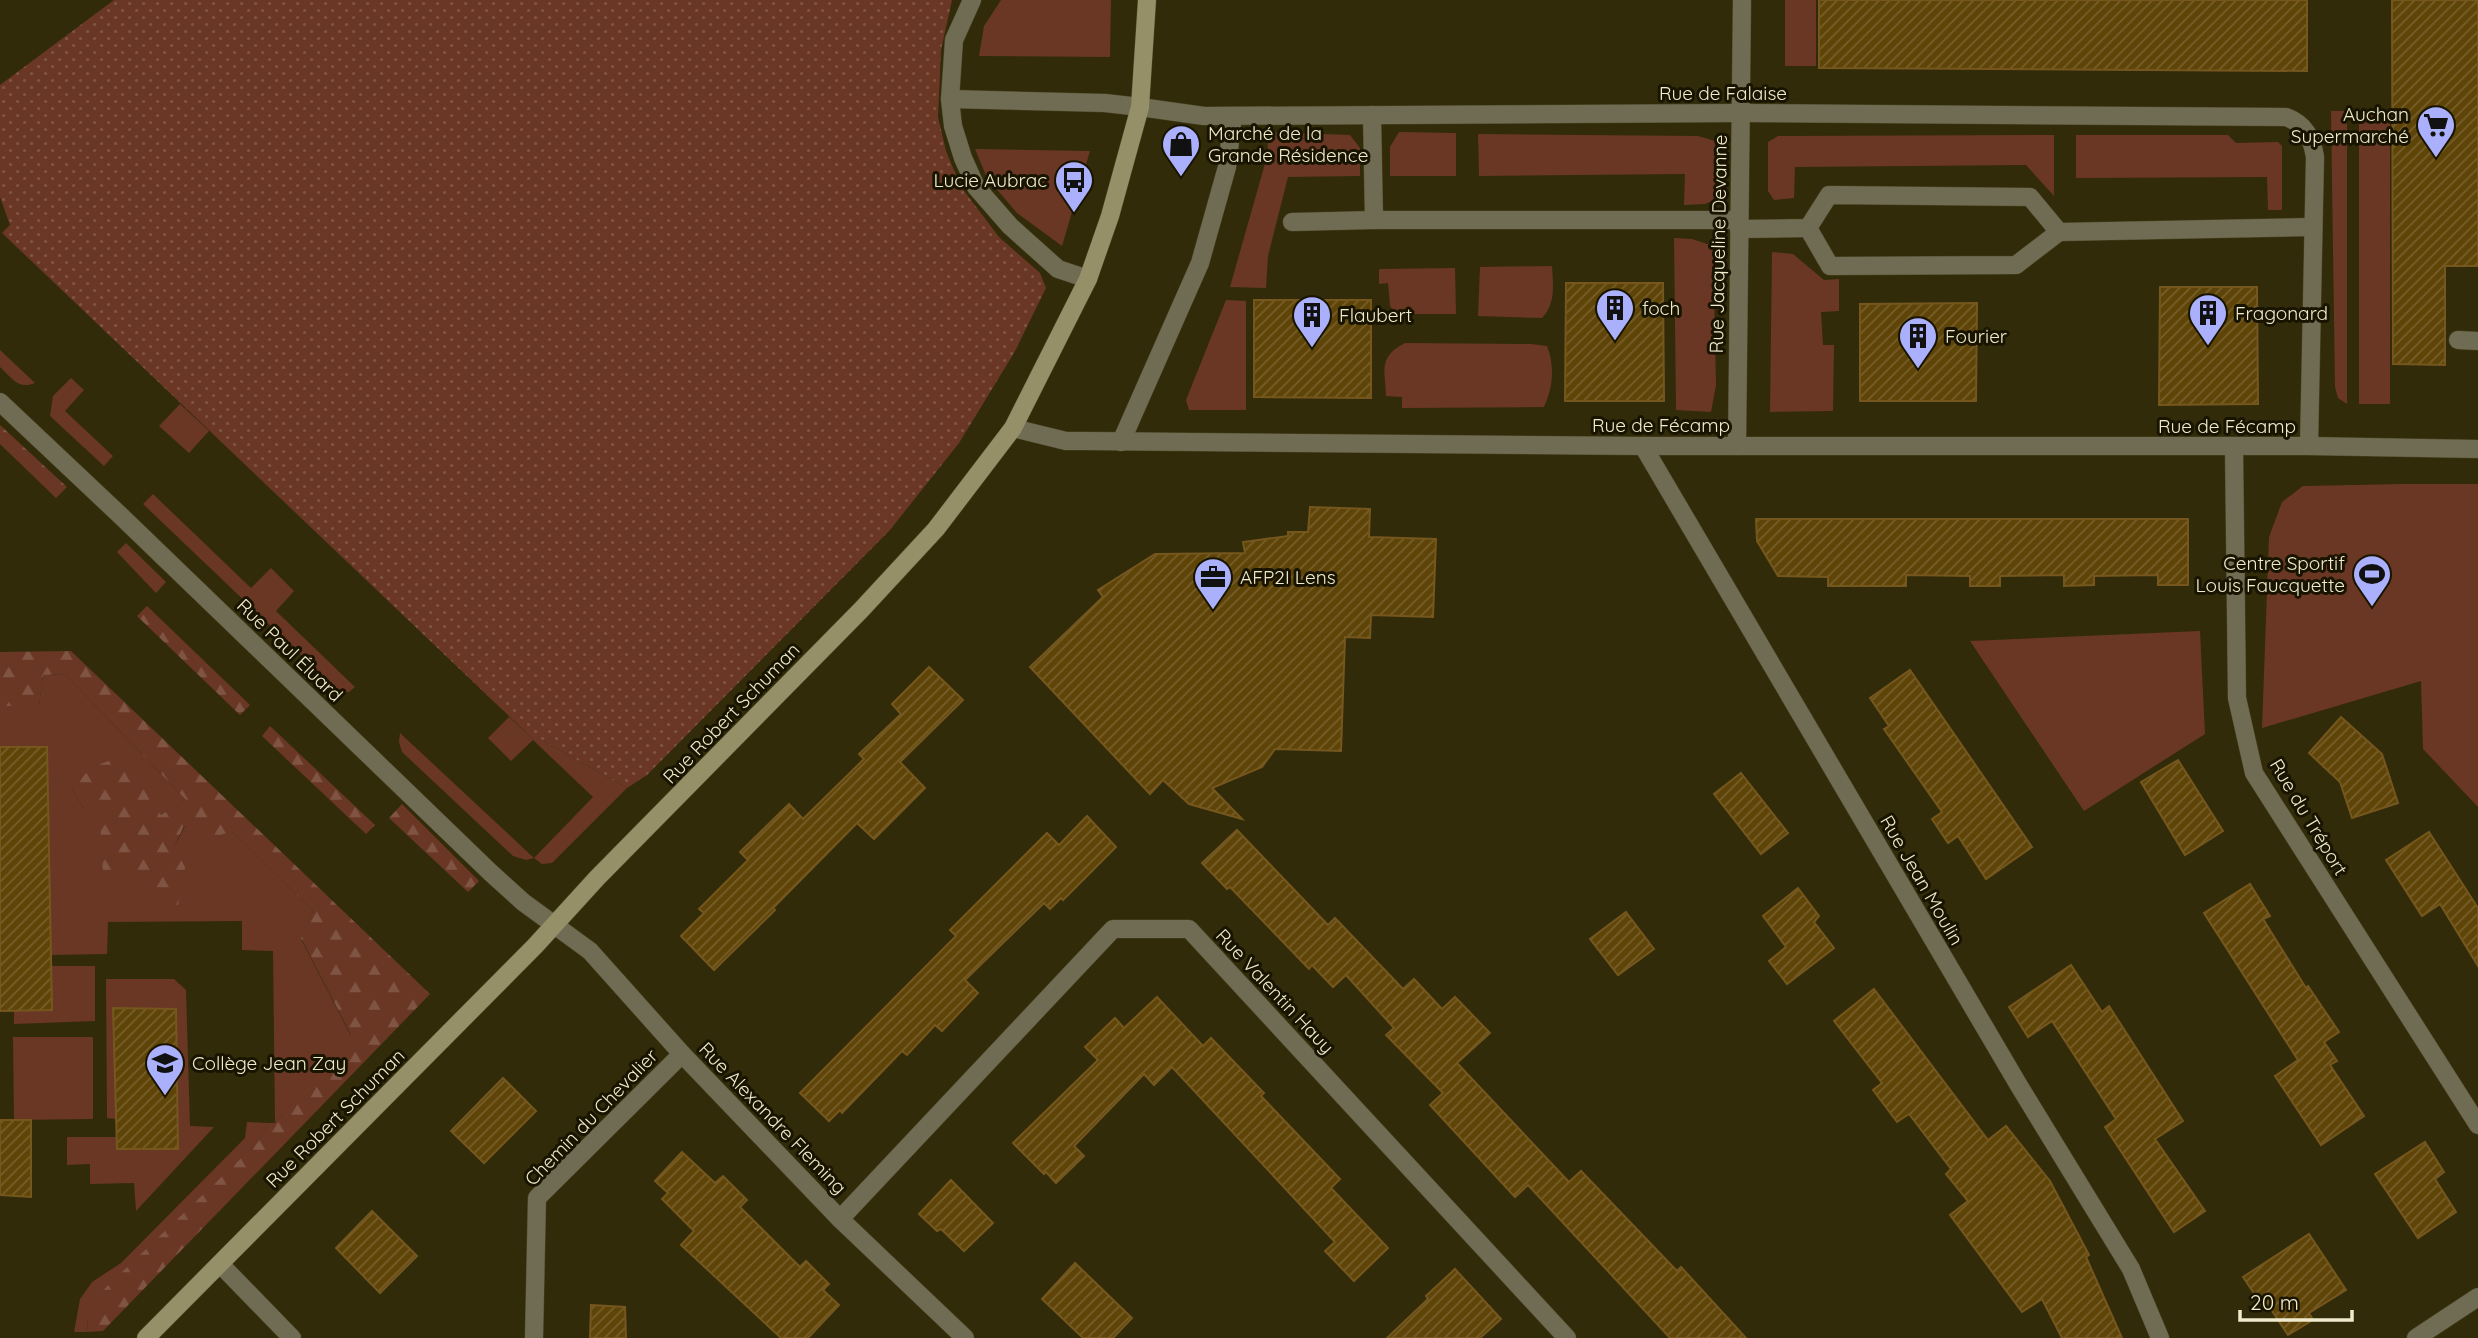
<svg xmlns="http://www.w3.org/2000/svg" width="2478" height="1338" viewBox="0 0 2478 1338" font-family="Quicksand,sans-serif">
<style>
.grass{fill:#6a3724}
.forest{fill:url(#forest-firs)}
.park{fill:url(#park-dots)}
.building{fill:url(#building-hatch);stroke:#75571e;stroke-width:2}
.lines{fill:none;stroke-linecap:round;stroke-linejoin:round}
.lane-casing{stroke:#4c4625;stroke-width:19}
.street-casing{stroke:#4c4625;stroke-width:19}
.secondary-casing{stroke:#4c4625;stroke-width:19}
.lane{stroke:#6f6c53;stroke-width:18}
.street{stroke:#6f6c53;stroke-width:18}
.secondary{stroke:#969068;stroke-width:18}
.labels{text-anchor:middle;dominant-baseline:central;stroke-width:6;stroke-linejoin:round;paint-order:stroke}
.street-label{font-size:19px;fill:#f0ebcc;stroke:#181400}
.poi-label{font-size:19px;fill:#f0ebcc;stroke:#181400;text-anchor:start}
</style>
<defs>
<pattern id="forest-firs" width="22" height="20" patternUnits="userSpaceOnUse" patternTransform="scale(1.75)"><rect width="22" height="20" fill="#6a3724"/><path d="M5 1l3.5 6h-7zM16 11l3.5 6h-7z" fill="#805443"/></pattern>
<pattern id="park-dots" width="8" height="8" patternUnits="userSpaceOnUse" patternTransform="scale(1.75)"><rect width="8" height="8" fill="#6a3724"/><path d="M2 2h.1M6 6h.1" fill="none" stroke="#805443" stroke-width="1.8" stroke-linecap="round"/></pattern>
<pattern id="building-hatch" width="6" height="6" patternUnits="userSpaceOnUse" patternTransform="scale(1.75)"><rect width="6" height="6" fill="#5f4408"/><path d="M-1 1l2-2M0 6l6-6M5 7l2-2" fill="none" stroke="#765f2b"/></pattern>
</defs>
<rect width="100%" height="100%" fill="#312b0a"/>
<g class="grass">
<path d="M1001 0H1111L1110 57 979 56 984 26Z"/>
<rect x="1785" y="0" width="31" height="66"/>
<rect x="2359" y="110" width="31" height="294"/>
<path d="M2331 111H2347V404L2338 398 2335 387Z"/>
<path d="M1267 132 1350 135 1360 148V176L1288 177 1268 256 1266 288 1230 287 1268 153Z"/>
<path d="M1399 132 1456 133V176H1390V147Z"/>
<path d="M1478 134 1698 136 1715 141V200L1705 204 1684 205 1685 174 1479 176Z"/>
<path d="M2054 135V196L2026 165 1795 167 1794 198 1774 200 1768 191V142L1778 136Z"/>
<path d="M2076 135H2228L2236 143 2278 142 2282 146V210H2268L2267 177 2076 178Z"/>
<path d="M975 149 1090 151 1062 246 1017 213 987 178Z"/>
<path d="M1674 238 1692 239 1713 246 1716 385 1711 412 1676 410Z"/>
<path d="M1772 252 1793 254 1824 280 1839 279V311L1821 312 1823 345H1834L1833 411 1770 412Z"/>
<path d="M1552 266C1553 285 1556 303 1542 318L1478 316 1480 267Z"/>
<path d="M1455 268 1456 314H1396L1390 306 1388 283 1379 284V269Z"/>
<path d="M1226 300 1246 301V410H1189L1186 400Z"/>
<path d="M1405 343 1531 344 1547 346C1555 366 1553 388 1544 407L1402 408V397L1386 396C1385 370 1378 357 1405 343Z"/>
<path d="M0 350 35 383C18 390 12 378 0 367Z"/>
<path d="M71 378 84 390 65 411 113 456 104 466 50 416 53 396Z"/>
<path d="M180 404 209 431 189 453 159 426Z"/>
<path d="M2401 484H2478V807L2423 749 2421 681 2262 728 2269 537 2282 502 2303 486Z"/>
<path d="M153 494 251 588 271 568 294 591 276 611 355 687 349 692 341 693 143 504Z"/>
<path d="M2200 631 2205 734 2084 811 1970 641Z"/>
<path d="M65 674 186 800 162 815 71 786 83 808 99 802 174 847 185 826 232 831 313 911 301 939 351 1036 275 1123 273 951 242 950V921L108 922 107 954 51 955 47 748 0 747V706H39L43 675Z"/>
<path d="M509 717 533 739H540L627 788 552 863 542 864 534 858 526 860 513 856 402 752 399 742 400 733 534 858 593 797 533 740 511 761 488 738Z"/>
<path d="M51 966H95V1021L14 1024V1011L52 1010Z"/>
<path d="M106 979H174L186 990 190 1126 214 1127 136 1211 134 1183 90 1184V1164L67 1165V1137H116L117 1149H177L176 1009 113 1008 116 1119 107 1118Z"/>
<path d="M13 1037H93V1119L14 1120Z"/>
<path d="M247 1122 268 1123 258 1142 88 1319 87 1332H74L80 1299 92 1282 121 1263 245 1138Z"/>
</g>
<g class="forest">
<path d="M0 425 67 487 56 498 0 444Z"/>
<path d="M126 543 166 582 156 593 117 552Z"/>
<path d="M147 606 250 705 240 715 137 616Z"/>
<path d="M71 651 430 994 103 1331 87 1332 88 1319 97 1296 258 1142 268 1123H275L351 1035 301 938 313 911 232 831 210 839 184 826 174 847 185 867 178 905 152 906 146 874 103 875 99 803 83 808 71 786 95 766 122 756 161 815 186 800 65 674 43 675 39 706H0V652Z"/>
<path d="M270 726 375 825 366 834 262 736Z"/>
<path d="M402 804 479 881 468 892 389 818Z"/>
</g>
<path class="park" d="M114 0H952L941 50 938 117 946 151 961 187 999 237 1040 273 1046 288 1014 353 959 443 890 530 647 775 627 788 540 739H533L2 233 10 225 0 197V85Z"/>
<g class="building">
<path d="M1819 0H2307V71L1819 68Z"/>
<path d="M2392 0H2478V266H2445V365L2393 364Z"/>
<path d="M1566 283H1663L1664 401H1565Z"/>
<path d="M2160 287H2257L2258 404 2159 405Z"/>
<path d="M1254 300H1371V398L1254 397Z"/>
<path d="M1977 303 1976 401H1860V304Z"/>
<path d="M1310 507 1370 509 1369 537 1436 539 1433 617 1371 615 1370 638 1345 637 1341 751 1275 749 1262 767 1212 788 1242 819 1189 804 1163 780 1150 794 1030 667 1103 597 1098 590 1155 554 1245 553 1243 542 1288 536V532H1308Z"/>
<path d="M1756 519H2188V585H2158V575L2094 576V585L2064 586V575L2000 576V586H1970V576L1906 575V586H1828V577L1778 576 1757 541Z"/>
<path d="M929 667 963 700 900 762 925 788 874 839 857 823 773 908 775 910 714 970 681 936 704 913 699 909 748 860 740 852 789 804 803 819 864 759 859 754 901 714 892 704Z"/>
<path d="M1910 670 2032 847 1986 879 1958 836 1948 843 1932 819 1942 812 1884 729 1889 726 1870 698Z"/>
<path d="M2341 717 2382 754 2398 803 2352 818 2340 782 2309 753Z"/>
<path d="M0 747H47L52 1010 0 1011Z"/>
<path d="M2178 760 2223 831 2185 855 2141 782Z"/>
<path d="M1741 773 1788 833 1761 854 1714 794Z"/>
<path d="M1087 816 1116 847 1063 900 1061 898 1050 909 1044 903 965 980 978 993 942 1031 935 1025 907 1055 902 1051 842 1113 840 1110 829 1121 800 1093 956 936 950 930 1047 833 1059 845Z"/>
<path d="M1237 830 1328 925 1335 918 1403 989 1414 979 1442 1009 1455 997 1490 1033 1457 1063 1569 1182 1581 1171 1677 1271 1681 1267 1746 1338H1670L1528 1185 1515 1197 1430 1105 1443 1093 1386 1035 1394 1028 1346 975 1333 987 1312 965 1309 969 1230 887 1227 889 1202 863Z"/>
<path d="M2429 832 2478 908V966L2440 904 2422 916 2386 860Z"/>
<path d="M2250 884 2270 916 2263 919 2306 988 2308 986 2339 1032 2324 1042 2337 1061 2330 1065 2364 1116 2321 1145 2275 1076 2298 1060 2204 913Z"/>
<path d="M1798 888 1819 916 1814 922 1834 948 1787 984 1769 961 1786 947 1763 916Z"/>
<path d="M1626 912 1654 949 1618 975 1590 939Z"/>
<path d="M2071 965 2102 1012 2109 1006 2183 1121 2155 1139 2205 1211 2174 1232 2105 1127 2116 1119 2052 1021 2028 1037 2009 1007Z"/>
<path d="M1874 989 1988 1140 2006 1126 2050 1181 2089 1255 2086 1257 2122 1338H2062L2042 1299 2022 1312 1950 1215 1968 1201 1946 1174 1951 1169 1909 1114 1897 1122 1873 1090 1882 1083 1834 1021Z"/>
<path d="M1157 997 1203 1046 1211 1038 1264 1093 1261 1096 1340 1179 1331 1188 1388 1248 1354 1281 1325 1251 1335 1242 1172 1067 1154 1085 1144 1074 1074 1146 1084 1156 1056 1183 1046 1172 1044 1174 1013 1143 1098 1060 1085 1047 1115 1018 1124 1028Z"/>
<path d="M113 1008 176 1009 178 1149H117Z"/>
<path d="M503 1078 536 1111 484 1163 451 1131Z"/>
<path d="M0 1120H31V1197L0 1195Z"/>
<path d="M2425 1142 2444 1172 2435 1179 2456 1212 2418 1238 2375 1174Z"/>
<path d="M682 1152 715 1183 723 1176 747 1200 740 1207 800 1267 806 1261 829 1284 823 1290 839 1305 808 1338H781L681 1245 694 1231 662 1199 668 1193 655 1181Z"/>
<path d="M951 1180 993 1223 964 1251 941 1229 937 1231 919 1214Z"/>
<path d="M372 1211 417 1256 380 1293 336 1248Z"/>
<path d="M2309 1234 2346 1290 2309 1313 2313 1320 2288 1335 2270 1308 2266 1311 2243 1277Z"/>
<path d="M1075 1263 1132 1318 1113 1338H1083L1042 1299Z"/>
<path d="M1455 1269 1501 1319 1480 1338H1387L1428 1299 1426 1296Z"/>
<path d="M591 1305 625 1307 626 1338H590Z"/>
</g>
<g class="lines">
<defs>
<g id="lane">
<path d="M972 0 954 40 950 99 953 126 963 158 976 187 1010 226 1058 269 1088 279"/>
<path d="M950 99 1105 103 1140 107"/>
<path d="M1372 115 1374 220H1739"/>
<path d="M1292 222 1374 220"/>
<path d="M1808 228 1830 266 2016 265 2059 232"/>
<path d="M1739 229 1808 228 1829 195 2030 197 2059 232 2313 227"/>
<path d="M2458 340 2478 341"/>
<path d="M1121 442 1200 263 1227 167 1233 116"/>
</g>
<g id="street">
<path d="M0 402 122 517 491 873 523 902 590 951 682 1054 840 1219 965 1338"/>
<path d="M1013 428 1066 441H1086L1643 446H2309L2315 157C2312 138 2305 124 2286 117L1741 113 1204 116 1140 107"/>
<path d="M1643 446 2018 1084 2131 1269 2160 1338"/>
<path d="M1737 446 1742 0"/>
<path d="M2309 446 2478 449"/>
<path d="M2234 448 2237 698 2254 773 2478 1125"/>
<path d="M840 1219 1113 929H1189L1567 1338"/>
<path d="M220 1264 292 1338"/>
<path d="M534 1338 537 1198 682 1054"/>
<path d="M2416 1338 2478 1297"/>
</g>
<path id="secondary" d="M146 1338 535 946 597 878 861 610 936 529 1013 428 1088 279 1110 216 1140 107 1147 0"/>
</defs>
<use href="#lane" class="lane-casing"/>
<use href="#street" class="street-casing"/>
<use href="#secondary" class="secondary-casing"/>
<use href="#lane" class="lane"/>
<use href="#street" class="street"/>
<use href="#secondary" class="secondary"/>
</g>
<defs>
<symbol id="supermarket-pin" viewBox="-11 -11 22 30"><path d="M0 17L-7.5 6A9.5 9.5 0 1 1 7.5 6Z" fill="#aab0fb" stroke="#181400"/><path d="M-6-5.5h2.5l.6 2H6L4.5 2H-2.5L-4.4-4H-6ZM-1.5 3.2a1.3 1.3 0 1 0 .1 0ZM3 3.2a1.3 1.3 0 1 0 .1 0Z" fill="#111"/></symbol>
<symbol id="shop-pin" viewBox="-11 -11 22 30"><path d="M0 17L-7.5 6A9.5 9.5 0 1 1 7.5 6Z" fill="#aab0fb" stroke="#181400"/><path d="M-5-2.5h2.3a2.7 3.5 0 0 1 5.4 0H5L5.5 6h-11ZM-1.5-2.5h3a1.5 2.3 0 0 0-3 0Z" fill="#111"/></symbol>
<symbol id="bus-pin" viewBox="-11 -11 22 30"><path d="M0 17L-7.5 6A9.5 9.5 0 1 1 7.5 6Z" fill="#aab0fb" stroke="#181400"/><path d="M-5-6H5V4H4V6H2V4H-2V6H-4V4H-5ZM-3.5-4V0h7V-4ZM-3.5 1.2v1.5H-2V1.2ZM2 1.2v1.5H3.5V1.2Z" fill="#111"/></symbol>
<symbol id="building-pin" viewBox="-11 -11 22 30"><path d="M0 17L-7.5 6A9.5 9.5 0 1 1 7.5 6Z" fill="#aab0fb" stroke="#181400"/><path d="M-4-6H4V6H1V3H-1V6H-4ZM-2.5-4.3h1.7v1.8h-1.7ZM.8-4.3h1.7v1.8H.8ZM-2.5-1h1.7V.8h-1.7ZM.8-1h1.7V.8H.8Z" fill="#111"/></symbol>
<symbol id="stadium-pin" viewBox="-11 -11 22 30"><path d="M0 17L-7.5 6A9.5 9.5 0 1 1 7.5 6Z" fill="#aab0fb" stroke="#181400"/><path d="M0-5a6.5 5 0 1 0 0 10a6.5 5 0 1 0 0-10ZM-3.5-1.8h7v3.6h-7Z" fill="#111"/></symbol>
<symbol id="office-pin" viewBox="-11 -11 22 30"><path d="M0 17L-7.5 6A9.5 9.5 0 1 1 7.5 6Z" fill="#aab0fb" stroke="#181400"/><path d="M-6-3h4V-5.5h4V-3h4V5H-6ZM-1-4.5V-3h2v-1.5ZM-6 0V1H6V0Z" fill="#111"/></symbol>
<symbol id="school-pin" viewBox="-11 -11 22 30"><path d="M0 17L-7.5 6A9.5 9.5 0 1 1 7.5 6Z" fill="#aab0fb" stroke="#181400"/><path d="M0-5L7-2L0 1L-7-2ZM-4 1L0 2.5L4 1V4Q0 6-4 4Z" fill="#111"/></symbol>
</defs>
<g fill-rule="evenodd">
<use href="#supermarket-pin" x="2414" y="103" width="44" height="60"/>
<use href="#shop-pin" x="1159" y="122" width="44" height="60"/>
<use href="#bus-pin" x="1052" y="158" width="44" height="60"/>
<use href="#building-pin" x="1593" y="286" width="44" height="60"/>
<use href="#building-pin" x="2186" y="291" width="44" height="60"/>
<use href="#building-pin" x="1290" y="293" width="44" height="60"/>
<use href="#building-pin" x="1896" y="314" width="44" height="60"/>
<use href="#stadium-pin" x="2350" y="552" width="44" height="60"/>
<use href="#office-pin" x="1191" y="555" width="44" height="60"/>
<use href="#school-pin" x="143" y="1041" width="44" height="60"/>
</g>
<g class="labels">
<g class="street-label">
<text x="1723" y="93">Rue de Falaise</text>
<text transform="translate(1718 244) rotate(-89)">Rue Jacqueline Devanne</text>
<text x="1661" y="425">Rue de Fécamp</text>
<text x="2227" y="426">Rue de Fécamp</text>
<text transform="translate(290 650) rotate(44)">Rue Paul Éluard</text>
<text transform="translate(731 713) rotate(-46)">Rue Robert Schuman</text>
<text transform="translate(2309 817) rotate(59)">Rue du Tréport</text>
<text transform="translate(1922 880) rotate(60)">Rue Jean Moulin</text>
<text transform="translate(1275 991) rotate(47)">Rue Valentin Hauy</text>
<text transform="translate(591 1117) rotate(-46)">Chemin du Chevalier</text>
<text transform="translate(335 1118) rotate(-45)">Rue Robert Schuman</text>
<text transform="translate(773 1118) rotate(46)">Rue Alexandre Fleming</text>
</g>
<g class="poi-label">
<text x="2409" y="114" text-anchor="end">Auchan<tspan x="2409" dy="22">Supermarché</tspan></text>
<text x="1208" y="133">Marché de la<tspan x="1208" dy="22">Grande Résidence</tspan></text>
<text x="1047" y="180" text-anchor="end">Lucie Aubrac</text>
<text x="1642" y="308">foch</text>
<text x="2235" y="313">Fragonard</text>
<text x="1339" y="315">Flaubert</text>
<text x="1945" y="336">Fourier</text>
<text x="2345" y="563" text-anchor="end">Centre Sportif<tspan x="2345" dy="22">Louis Faucquette</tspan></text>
<text x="1240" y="577">AFP2I Lens</text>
<text x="192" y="1063">Collège Jean Zay</text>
</g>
</g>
<path d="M2240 1310v10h112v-10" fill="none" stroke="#f0ebcc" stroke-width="3.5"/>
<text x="2250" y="1310" font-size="21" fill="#f0ebcc" stroke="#181400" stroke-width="5" paint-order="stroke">20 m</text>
</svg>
